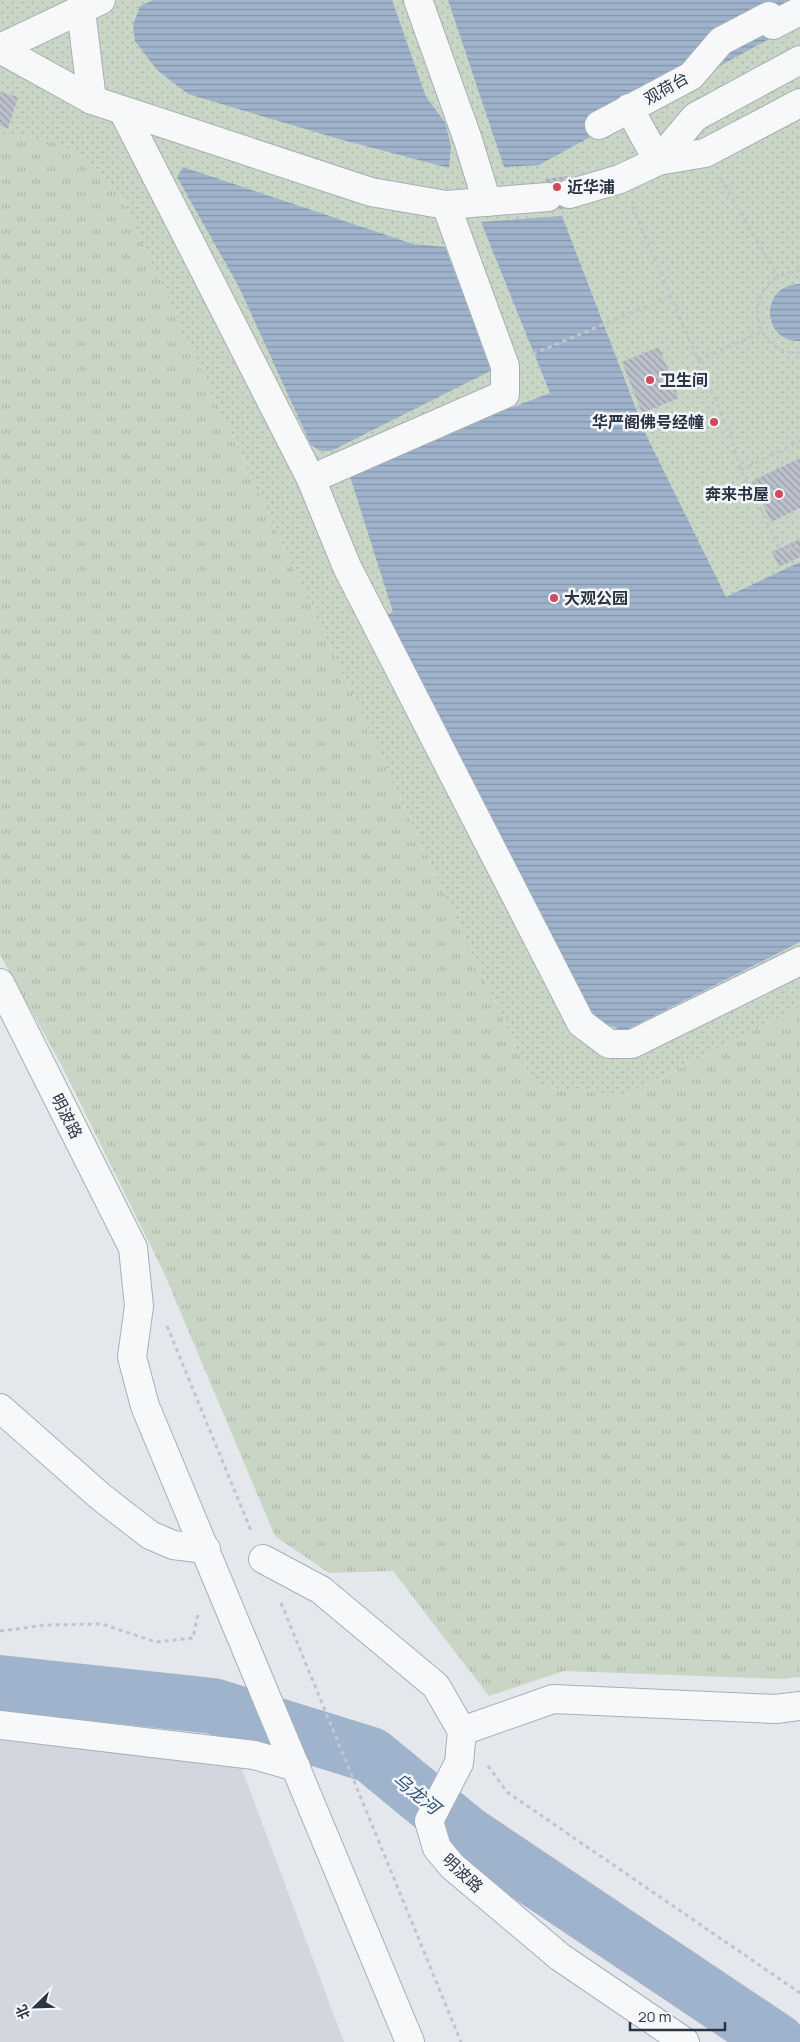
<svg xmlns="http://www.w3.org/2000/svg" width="800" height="2042" viewBox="0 0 800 2042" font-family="Manrope,'Noto Sans SC',sans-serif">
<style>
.built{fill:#d2d6de}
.grass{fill:url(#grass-tufts)}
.park{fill:url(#park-dots)}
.water{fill:url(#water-rules)}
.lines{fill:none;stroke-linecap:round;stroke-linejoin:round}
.river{stroke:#9fb4cc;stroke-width:56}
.building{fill:url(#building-back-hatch)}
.minor-casing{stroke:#a9aeb7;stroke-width:30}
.path{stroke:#c2c5cb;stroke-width:3;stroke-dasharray:4 4;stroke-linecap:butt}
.minor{stroke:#f7f8fa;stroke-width:28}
.poi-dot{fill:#d1495b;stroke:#f4f6f9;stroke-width:2}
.labels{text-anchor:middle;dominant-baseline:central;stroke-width:5;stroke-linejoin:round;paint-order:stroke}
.street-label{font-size:16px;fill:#2b3445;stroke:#f4f6f9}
.poi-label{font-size:16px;font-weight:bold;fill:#2b3445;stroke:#f4f6f9;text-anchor:start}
.water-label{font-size:18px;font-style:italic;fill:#34527a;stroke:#f4f6f9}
</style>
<defs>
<pattern id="grass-tufts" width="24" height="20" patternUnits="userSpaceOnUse" patternTransform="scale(1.25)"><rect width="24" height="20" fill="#c9d6c5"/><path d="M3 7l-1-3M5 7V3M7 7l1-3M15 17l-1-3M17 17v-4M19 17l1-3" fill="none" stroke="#adb8ab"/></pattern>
<pattern id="park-dots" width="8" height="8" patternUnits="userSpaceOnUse" patternTransform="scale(1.25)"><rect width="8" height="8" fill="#c9d6c5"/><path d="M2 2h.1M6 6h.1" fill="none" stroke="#adb8ab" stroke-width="1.8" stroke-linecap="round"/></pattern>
<pattern id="water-rules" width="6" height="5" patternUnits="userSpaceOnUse" patternTransform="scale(1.25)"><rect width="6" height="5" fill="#9fb4cc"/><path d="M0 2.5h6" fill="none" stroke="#8293a7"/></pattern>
<pattern id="building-back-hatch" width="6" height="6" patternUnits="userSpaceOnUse" patternTransform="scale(1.25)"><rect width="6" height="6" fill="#bbc0ca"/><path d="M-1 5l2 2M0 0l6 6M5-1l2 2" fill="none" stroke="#989da6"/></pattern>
</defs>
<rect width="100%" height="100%" fill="#e4e7ec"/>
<path class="built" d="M0 1740 240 1764 344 2042H0Z"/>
<path class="grass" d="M0 131 58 143 87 159 118 190 534 1086 625 1096 800 1007V1677L782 1679 564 1671 489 1696 393 1571 329 1573 275 1536 164 1273 62 1066 0 955Z"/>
<path class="park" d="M0 0H800V1007L625 1096 534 1086 118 190 87 159 58 143 0 131Z"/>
<g class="water">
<path d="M153 0H392L426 97 445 122 451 146 449 168 339 139 188 94 157 70 135 41 133 25 140 6Z"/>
<path d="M448 0H800V22L539 165 504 167Z"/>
<path d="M183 167 413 244 445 247 492 370 331 451H320L311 445 239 287 177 177Z"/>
<path d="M562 216 646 435 726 597 800 562V942L624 1031 594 1019 385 616 393 612 348 470 550 393 481 222Z"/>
<path d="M800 284V341C762 343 758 285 800 284Z"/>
</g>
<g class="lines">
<path class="river" d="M0 1683 213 1706 371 1755 466 1833 778 2042"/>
</g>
<g class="building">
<path d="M0 92 18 97 8 128 0 126Z"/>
<path d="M567 176 571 208 549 211 545 179Z"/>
<path d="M659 347 679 398 642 413 622 362Z"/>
<path d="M800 458V508L771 522 752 481Z"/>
<path d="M800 539V557L779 567 772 552Z"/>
</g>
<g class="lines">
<defs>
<g id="minor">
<path d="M418 0 468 140 487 202"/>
<path d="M81 10 92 100"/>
<path d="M0 48 101 0"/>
<path d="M0 49 92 100 371 192 446 205 548 197"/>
<path d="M629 108 658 161 705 153 800 103"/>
<path d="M123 111 311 479 347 567 581 1023 609 1044H632L800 961"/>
<path d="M599 125 691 76 721 41 769 16 773 25 800 11"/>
<path d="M569 194 620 179 658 161 695 117 800 60"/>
<path d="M311 479 505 394V366L446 205"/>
<path d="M0 983 133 1248 139 1306 132 1357 145 1406 410 2042"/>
<path d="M0 1408 101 1497 150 1535 173 1545 206 1549"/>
<path d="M263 1559 321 1590 436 1686 462 1731 459 1763 429 1821 437 1848 452 1866 560 1957 685 2042"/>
<path d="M0 1725 254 1755 296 1767"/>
<path d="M462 1731 553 1699 776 1709 800 1706"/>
</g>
</defs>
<use href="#minor" class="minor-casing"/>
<g class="path">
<path d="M720 178 778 276"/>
<path d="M632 206 731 437 741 470 782 553 800 545"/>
<path d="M800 271C741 274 746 355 800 353"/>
<path d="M533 354 671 296"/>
<path d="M698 360 762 332"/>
<path d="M741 470 800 441"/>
<path d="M167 1326 252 1533"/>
<path d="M281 1603 461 2042"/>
<path d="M0 1631 46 1625 102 1624 156 1642 193 1638 198 1614"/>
<path d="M488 1766 507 1792 800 1993"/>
</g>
<use href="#minor" class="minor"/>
</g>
<g class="poi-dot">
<circle cx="557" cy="187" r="5"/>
<circle cx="650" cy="380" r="5"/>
<circle cx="714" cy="422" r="5"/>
<circle cx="779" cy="494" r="5"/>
<circle cx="554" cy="598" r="5"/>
</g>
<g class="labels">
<g class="street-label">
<text transform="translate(666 88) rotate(-30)">观荷台</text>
<text transform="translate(67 1116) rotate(63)">明波路</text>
<text transform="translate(463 1873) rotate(43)">明波路</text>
</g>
<g class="poi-label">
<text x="567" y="187">近华浦</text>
<text x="660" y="380">卫生间</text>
<text x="704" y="422" text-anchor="end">华严阁佛号经幢</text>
<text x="769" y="494" text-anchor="end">奔来书屋</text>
<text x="564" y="598">大观公园</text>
</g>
<g class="water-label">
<text transform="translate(417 1793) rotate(39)">乌龙河</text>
</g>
</g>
<g transform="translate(35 2007) rotate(247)" stroke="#f4f6f9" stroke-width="4" paint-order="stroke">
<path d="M0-4L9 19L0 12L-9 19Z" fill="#2b3445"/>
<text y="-8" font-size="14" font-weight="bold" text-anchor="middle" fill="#2b3445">北</text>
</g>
<path d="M630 2022v8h95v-8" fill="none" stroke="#2b3445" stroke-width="2.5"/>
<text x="638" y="2022" font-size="15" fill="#2b3445" stroke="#f4f6f9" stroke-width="4" paint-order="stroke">20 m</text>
</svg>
